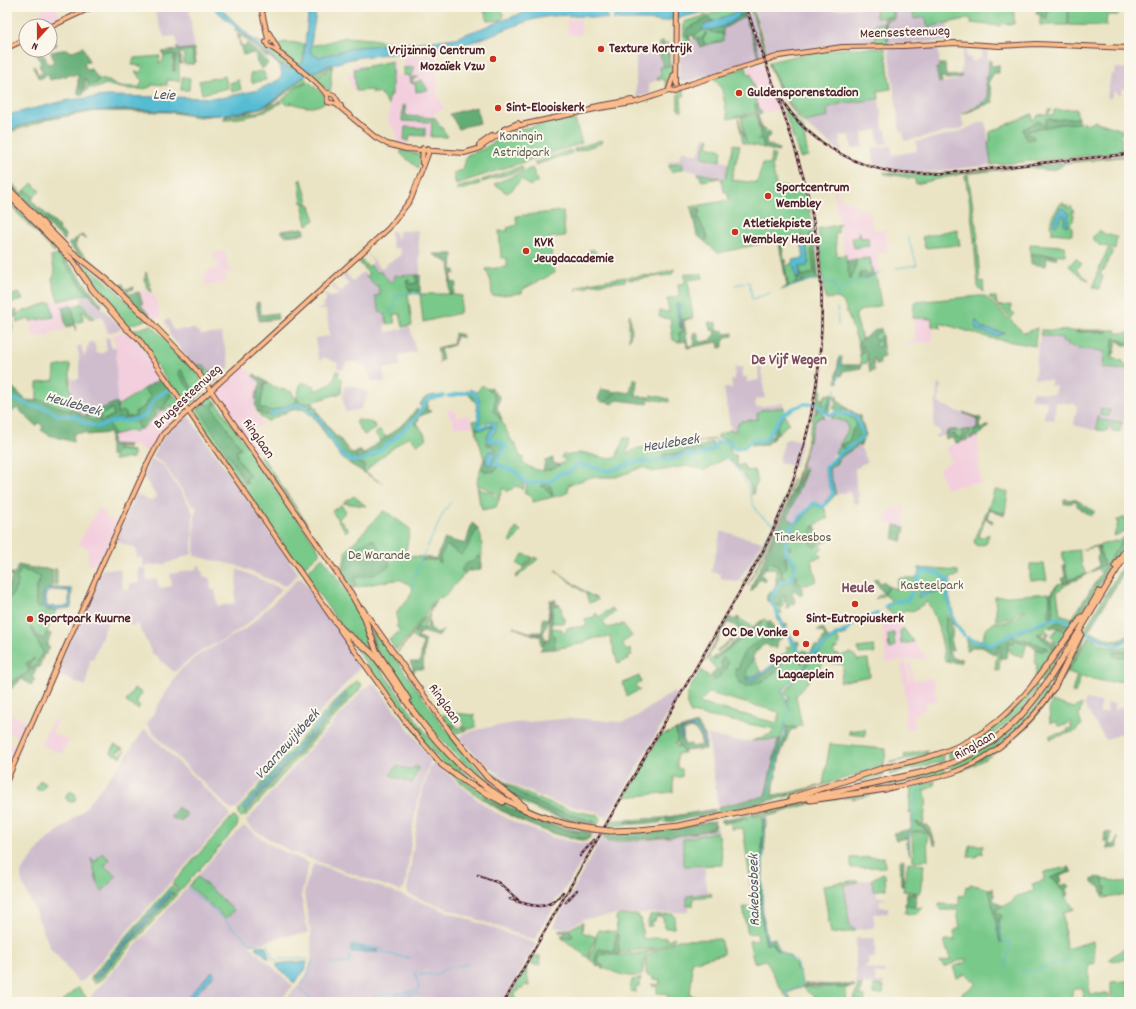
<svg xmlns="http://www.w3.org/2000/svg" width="1136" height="1009" viewBox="0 0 1136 1009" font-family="Dekko,sans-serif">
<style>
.built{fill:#f3cfde}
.industrial{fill:#cfbdce}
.green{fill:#78c98a;stroke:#61745a;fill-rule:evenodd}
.forest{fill:#62ad76;stroke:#566650;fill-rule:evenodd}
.water{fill:#55bcd3;stroke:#506e7f}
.pier{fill:#eae4c4}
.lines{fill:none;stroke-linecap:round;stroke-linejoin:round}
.stream{stroke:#55bcd3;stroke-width:1}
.river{stroke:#55bcd3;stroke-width:3.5}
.major-casing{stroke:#623d42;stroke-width:6}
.highway-casing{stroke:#623d42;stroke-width:7}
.major{stroke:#fabc8b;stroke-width:4}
.highway{stroke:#fabc8b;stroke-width:5}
.rail-casing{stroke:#4a1f2b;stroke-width:2.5}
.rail{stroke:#fbf7ec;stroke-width:1;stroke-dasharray:3;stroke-linecap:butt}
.highway-bridge-casing{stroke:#623d42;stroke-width:7;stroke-linecap:butt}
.highway-bridge{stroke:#fabc8b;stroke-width:5}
.poi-dot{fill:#c8321e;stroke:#fbf7ec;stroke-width:1.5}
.labels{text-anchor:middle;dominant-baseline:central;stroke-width:4;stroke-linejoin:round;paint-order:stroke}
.street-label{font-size:14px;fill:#4a1f2b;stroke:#fbf7ec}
.poi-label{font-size:14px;font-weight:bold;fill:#4a1f2b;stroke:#fbf7ec;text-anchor:start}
.park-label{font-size:14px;fill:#5a5a4c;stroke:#fbf7ec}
.water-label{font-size:15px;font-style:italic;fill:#4e5666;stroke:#fbf7ec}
.neighbourhood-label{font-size:15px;font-weight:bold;fill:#7a4c5e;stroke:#fbf7ec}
.quarter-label{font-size:16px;font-weight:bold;fill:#7a4c5e;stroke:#fbf7ec}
</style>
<rect width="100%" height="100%" fill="#fbf7ec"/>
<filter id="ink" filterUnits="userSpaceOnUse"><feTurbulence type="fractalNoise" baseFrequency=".025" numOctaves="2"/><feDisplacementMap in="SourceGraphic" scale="8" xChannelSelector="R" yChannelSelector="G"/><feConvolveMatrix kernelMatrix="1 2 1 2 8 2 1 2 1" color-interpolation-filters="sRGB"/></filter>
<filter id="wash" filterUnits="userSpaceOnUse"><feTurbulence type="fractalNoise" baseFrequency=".012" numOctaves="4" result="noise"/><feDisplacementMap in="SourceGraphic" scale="16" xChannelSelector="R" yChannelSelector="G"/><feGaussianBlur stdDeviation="0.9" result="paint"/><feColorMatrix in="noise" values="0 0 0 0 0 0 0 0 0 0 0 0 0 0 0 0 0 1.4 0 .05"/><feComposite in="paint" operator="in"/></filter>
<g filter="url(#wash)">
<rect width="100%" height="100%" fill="#eae4c4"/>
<g class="built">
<path d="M52 7H56L61 19 47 26 40 11Z"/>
<path d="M567 19H581V35H568Z"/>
<path d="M436 55 438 96 444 108 432 115 438 119 448 137H410L409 144 398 143 396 131 392 129 393 127 391 125V123H388L390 109 380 93H372V90H353L347 74 354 73 353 64 357 63 364 67 373 66 394 59 396 75H403V57Z"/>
<path d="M762 63 778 109 762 114 761 110 759 111 748 67Z"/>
<path d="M834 181 839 197 870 213 873 230 885 229 888 252 877 253 879 273H873L871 258 846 261 833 187Z"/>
<path d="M225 251 228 270 235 269V271L225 273 226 282 206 286 204 274 208 273V270L218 268 217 259H214L213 253Z"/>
<path d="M147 291 155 297 161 317 154 319 140 305 143 303 139 292Z"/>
<path d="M81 296 73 299 74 306 62 307 65 330 52 332 49 335 33 338 30 321 54 317 51 302Z"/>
<path d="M913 318 932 319 933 341 904 345V342L916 340Z"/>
<path d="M127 331 138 342 162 377 117 406 116 347 113 335Z"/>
<path d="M242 365 261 382 257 396V403L253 404 255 412 263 424 252 431 265 448 257 454 215 392 219 386Z"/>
<path d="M167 406 178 407 180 413 159 433 150 452 141 449 136 444 135 446 112 444 113 435 128 431 135 432 140 428 142 429 161 410 167 409Z"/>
<path d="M452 408 453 412H456L457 418 463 415 470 416 473 427H454L452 417H449L448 410Z"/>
<path d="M978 436 980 484 971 483 946 489 939 469 951 461 946 447Z"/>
<path d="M904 505 905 526 884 523 889 510Z"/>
<path d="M98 509 106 512 104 516 118 522 100 564 88 565V549L78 544Z"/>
<path d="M884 615 898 623 927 658 886 662 882 616Z"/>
<path d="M911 661 913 680 933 678 937 701 924 703 925 710 913 715 915 726 914 728 905 730V711H907L901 664 907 662 908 681H910L909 662Z"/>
<path d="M7 712 29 722 23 738 7 732Z"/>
<path d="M54 719 58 720 52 733 68 740 62 754 40 744Z"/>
<path d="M7 743H12V746L18 748 7 774Z"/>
</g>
<g class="industrial">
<path d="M170 7H189L194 48 178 50 176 36 164 37 155 14Z"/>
<path d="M744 7H749L765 57H760Z"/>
<path d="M754 7H831L832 10 876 7V17H883L884 23 875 24 876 44 839 45 798 50 769 56Z"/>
<path d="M894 7H912L914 19 925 17 928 27 947 23 949 41 888 44 887 41 889 40 886 21 895 19Z"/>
<path d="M746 16 759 59 686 82 679 81 680 58 683 52 689 49 690 41 696 39 700 47 723 29Z"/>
<path d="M938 46 940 67 936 68 939 83 960 79 964 46H967L966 57 971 58V61L976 62 977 58 981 59 982 47 988 48V75L985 77 988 97 983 103 972 107 961 115 964 127 956 130 904 141 903 131 900 132 888 48Z"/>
<path d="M636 47H658L664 67H660L661 77 657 78 658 80 648 84 650 94 638 97 636 96Z"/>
<path d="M1115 68 1129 69V90L1123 88 1121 95 1114 91 1110 99 1107 97 1111 74H1114Z"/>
<path d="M879 99 883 129H886L888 143 879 145 877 130 862 133 863 147 852 149 850 135 839 136 842 151H840L803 123 828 117 826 108 846 102 847 103Z"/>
<path d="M984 121 987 129 991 165 927 172H909L875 165 872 148 891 146 893 155 917 151 916 142 959 132Z"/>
<path d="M704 137 710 139 708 146 722 150 720 161 729 163 725 179 683 169 671 172 668 162 679 159 683 150 690 152V154H698Z"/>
<path d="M418 230 420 275 396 276 394 280 390 282 380 271 378 273 370 265 373 262 366 252 381 269 389 262 401 256 400 248H393L390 231H394L397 239 399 237V231Z"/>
<path d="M363 272 376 286 378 285 380 295 375 296 381 312H383L388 324 384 325 386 333 410 327 416 352 398 355 400 366 383 369 385 382 371 381 365 365 361 366 360 362 356 363 353 361 346 363 343 370 337 368 338 363 323 357 321 361 318 358 315 338 330 336 326 310H315L324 307 322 305 326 302 325 300 327 298 323 293 324 292 330 298 333 295 335 297 338 294 331 285 333 284 340 292 349 284 342 276 343 274 345 273 353 281Z"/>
<path d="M89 294 122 329 108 333 102 316 94 318 81 303V296Z"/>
<path d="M169 319 173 330 196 329V332L199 331 201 335 221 333 230 367 212 385 206 381 170 335 165 320Z"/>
<path d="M1040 335 1062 338 1078 347V349L1105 351 1103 368 1129 370V418H1125L1122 432 1093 430 1074 425 1077 406 1075 404 1056 402 1054 420 1044 418 1047 401 1031 399 1032 392 1055 394 1056 386 1049 385 1051 384V380L1034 379Z"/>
<path d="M109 337 111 347H116L117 402 84 416 72 408V379H79V354L77 347 81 345 84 357 87 351 86 347 89 346 88 343 92 342 95 344 96 353H104V350H107L105 338Z"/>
<path d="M758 366H761L765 398 755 399 756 407 783 403 784 407 761 410 758 419 736 431H731L724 388H732L731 380H734L735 367H743V377H747V382L759 380Z"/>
<path d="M938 384 941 385 938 403 977 419V429L948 430 945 435 936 438 935 435 940 433 938 429 933 428Z"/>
<path d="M352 385 367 392 368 394 361 409 345 412 343 396 345 386H351Z"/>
<path d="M187 414 296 570 298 574 289 584 285 586 235 565 194 556 195 514 197 507 192 505 164 464 153 457 164 436Z"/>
<path d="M819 417H825L846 422 848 426V433L825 468 832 494 823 506 813 503 794 523 788 517 806 471 805 466 802 467 815 422Z"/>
<path d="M790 438 802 441 795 467 778 462 784 444 783 441Z"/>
<path d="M859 444 868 462 860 465V467L855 468 856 487 857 492H859V503L854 504 849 491 837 495 841 510 829 469 837 463V459Z"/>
<path d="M151 459 163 465 190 506 193 513 192 554 165 564 143 566 142 558H137L136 549 115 540 136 494 150 501 157 497 143 476Z"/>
<path d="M721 531 763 542 738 582 720 578 721 574 711 572Z"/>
<path d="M198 565 201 566 200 570H202L203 577H208L210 580 211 590H215L218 606 235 603 237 569 282 589 252 620 227 638 199 652 174 672 152 653 138 624 133 626 110 616 93 659 90 660 86 686 55 674 102 569H120L123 589 129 591 130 584 139 583 138 568H146L147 580 157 579 159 589 172 586 170 574 196 569Z"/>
<path d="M299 578 302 579 357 657 361 664 360 667 236 809 231 810 154 734 147 724 179 671 197 656 247 628Z"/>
<path d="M371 683 376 685 431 759 416 805 405 887 400 891 292 852 255 831 248 825 246 821 361 692Z"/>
<path d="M673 692 679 695 607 819 598 812 556 803 514 785 480 760 459 738 465 733 484 728 515 723 573 718 618 722 631 720Z"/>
<path d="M1086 699 1100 702V713L1108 712 1107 703 1115 704V710L1121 707 1129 719V730L1106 740 1084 705Z"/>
<path d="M144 730 147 731 229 812 230 815 84 980 78 982 50 947 21 879V872L43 843 81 813 124 759Z"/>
<path d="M708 735 736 741 778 740 765 796 718 807Z"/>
<path d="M434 762 474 797 491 810 520 825 556 838 583 844 591 842 597 833 600 832 562 893 555 901 556 902 554 907 534 940 410 895 407 892 421 795 431 765Z"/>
<path d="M244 826 274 847 309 863 301 896 308 933 279 937 263 943 249 945 293 986 279 1002H94L91 996 227 842Z"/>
<path d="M717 826 719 835 716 832 687 867 704 866 708 894 687 896 688 912 620 914 584 919 567 928 553 927 604 833 605 841 608 842 642 841 684 836 715 829Z"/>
<path d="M314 863 495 929 536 944 503 1002H426L425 999 413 1002H283L304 980 311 962V933L304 895 306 885Z"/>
<path d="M872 879 873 890 876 891 877 896 887 899 879 900 880 907H888V913L873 914 875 926 872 928 856 930 855 928H850L844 884Z"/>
<path d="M856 938H875V958H868V965H865V968L886 971 885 974 875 973V982H884V985L856 984Z"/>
</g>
<g class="green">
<path d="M734 7H742L744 14 740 15 739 11 714 21 709 18 698 24 686 35 690 41 689 49 683 52 684 22Z"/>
<path d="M876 7H891L893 16 876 18Z"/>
<path d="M912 7H1014V24H1005L1002 22 1001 26H998L971 23V18L928 27 925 17 914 19Z"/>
<path d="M1052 7H1068V25H1040V15H1048L1047 12 1051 10Z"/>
<path d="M1069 7H1121L1118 15H1107L1106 26 1069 25Z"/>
<path d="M501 8 504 17 501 20 488 21 484 11Z"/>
<path d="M884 23 888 44H876L875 24Z"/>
<path d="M234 29 237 30 268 57 267 58Z"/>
<path d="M703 30H709L710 32 723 34V41L705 45 703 39 706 34 700 40 698 38 694 39V36Z"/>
<path d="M347 37 371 39 400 44 357 47 319 57C312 56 310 52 310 45 323 46 335 38 347 37Z"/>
<path d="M256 40 274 49 277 46V44L287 42 304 44 303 63 292 69 283 64 281 65Z"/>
<path d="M667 42C670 56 675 75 667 88L664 79 658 80 657 78 661 76 660 67 669 66Z"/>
<path d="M846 48H885L891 89 878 91 879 99 847 103 846 102 827 108 828 117 805 122C789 104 777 85 769 62L799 55Z"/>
<path d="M192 50 194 64H184V54L179 53 178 51Z"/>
<path d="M174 54 173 71H175L176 55 179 59V81L167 80V85L152 84V86C142 93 117 88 106 84L97 88H89L85 92V79L89 83H97L99 79 109 81 117 86 140 87 142 80 135 72H142V66L132 65 134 58 160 56 159 63H162L164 56Z"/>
<path d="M392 61V95H389L388 105 380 93H372V90L356 91 354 69Z"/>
<path d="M332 65 314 79 310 75 312 73Z"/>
<path d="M333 66C329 74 333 83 330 92L315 80Z"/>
<path d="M414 67V71L410 76 403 75V68Z"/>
<path d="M746 67 748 75 751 74 757 104 755 105 757 112 728 119 722 90 714 78Z"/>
<path d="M260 71 264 72 266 80 252 83 250 74Z"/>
<path d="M225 76 228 88 202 94 199 81Z"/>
<path d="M182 77 190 78 189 90H181Z"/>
<path d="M304 77 308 81 296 86 269 105 248 112 198 117 168 112 96 111 47 120 7 133V131C60 110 110 108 166 111 177 111 188 114 199 115 219 116 243 114 262 107 279 101 289 87 304 77Z"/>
<path d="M410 77H418L412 80 413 83 422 80 428 90 416 92 415 84 411 83Z"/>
<path d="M239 80 241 90 232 92 230 83Z"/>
<path d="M309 82 325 96V102C315 110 302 107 291 103L288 105 282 100 299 85Z"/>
<path d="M683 89 685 95 681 97 682 111 678 109V94Z"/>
<path d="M280 101 282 102C263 114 246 119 223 119V117L258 112Z"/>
<path d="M782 104 803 128 808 156 800 158Z"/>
<path d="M403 105H405L406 116 435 118 448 137H431L432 122 402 121Z"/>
<path d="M1076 109 1078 118 1051 120 1046 119V125H1041L1039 121 1023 129 1029 136 1028 131 1061 124 1085 122 1086 124 1093 123 1094 121 1122 130 1121 147 1124 151 1129 152 991 165 988 142 990 141V132L1032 114V121L1038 115 1048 114V110H1052L1048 113 1050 115 1054 114V110Z"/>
<path d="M756 114 761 139 756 140 762 139 764 148 743 143 738 118 746 142 741 117Z"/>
<path d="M574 116 582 143 456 184 453 173 463 170 467 155 483 149 513 131Z"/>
<path d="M405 127 425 128V136L410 135 409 141 404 140Z"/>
<path d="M707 138 710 139 708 146 722 150 720 161 702 157Z"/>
<path d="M601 140 603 141 602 143 574 152V149Z"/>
<path d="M734 144 740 146 731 180 757 183 763 163 769 165 772 154 775 155 772 166 776 185 806 193 814 231 819 280 818 275 799 283 796 281V284L788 286 785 267 793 262 797 280 817 274 813 234H810V237L802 235 718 253 704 241 708 239 698 217 700 210 695 209V212H692L691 207 729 200 727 192H724L721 178 725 179Z"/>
<path d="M401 150 421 155 418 168 401 154Z"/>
<path d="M570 150 572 153 535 165V162Z"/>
<path d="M1129 155V156L1066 163V162Z"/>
<path d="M682 162 683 169 671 172 669 165Z"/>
<path d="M1036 165 1035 168 1028 167 961 174 916 184 914 178 908 179 907 177 885 174 883 172C935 178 985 169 1036 165Z"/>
<path d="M522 166 523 170 482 182V180Z"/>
<path d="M532 168 538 181 530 186 521 179 512 190 507 193 494 184Z"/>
<path d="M698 173 720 178 702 181Z"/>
<path d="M968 175 978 238 974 239 969 198 965 176Z"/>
<path d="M299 180H302L308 202 302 203Z"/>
<path d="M479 181 480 184 458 191 457 188Z"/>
<path d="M32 183 40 191 34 197 25 190Z"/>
<path d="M1061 203H1064L1063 205H1068L1067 207 1069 208 1071 206 1074 212 1071 213 1074 215 1073 221 1069 225 1072 227V235L1051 233H1053L1050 225 1052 216Z"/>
<path d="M304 204H309L315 220 307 225 303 208Z"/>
<path d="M563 211 565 236 549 238 555 273 523 289 522 293 492 296 491 282 486 269 507 267V258H501L499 231H508L507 228 517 225 516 216Z"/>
<path d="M841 224 838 227V233H835L837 256 846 255V261L856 267V259L870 258 872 273 868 275 862 271 858 279 867 278 876 274 881 305 860 311 856 314V318L863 341 858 343 843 301 837 298 825 299 818 229Z"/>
<path d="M957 229 960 245 925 248 922 237Z"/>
<path d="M1099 230 1105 234 1117 237 1115 249 1099 245 1092 238Z"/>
<path d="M858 232H860L861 238 868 237 869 246 854 248 852 238 858 237Z"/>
<path d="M811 238 814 273 802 276 799 267 808 261 805 239Z"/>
<path d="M977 239 980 282 983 281 984 292 978 287 974 240Z"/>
<path d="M1030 244 1064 246 1066 255 1030 254Z"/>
<path d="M1108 249 1113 251 1104 270H1102L1100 275 1103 276 1099 289 1093 288 1097 273Z"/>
<circle cx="592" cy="254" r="4.5"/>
<path d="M67 250 108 283 146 320 127 326 100 296 86 276 90 281 92 279 66 251Z"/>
<path d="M58 255 89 294 58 301 52 280 55 273 51 257Z"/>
<path d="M360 258 368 267 370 265 378 273 380 271 390 282 394 280 395 274 397 276 416 275 417 283 410 284 409 290 420 291V294H449L462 296 460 313 423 322 420 294 408 293 412 325 403 327 400 314 393 315 395 323 388 324 383 312H380L375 296 380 295 378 285 376 286 366 276 369 274 360 263Z"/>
<path d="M1076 258 1082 264 1076 270 1089 280 1081 277 1069 266Z"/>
<path d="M675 269 671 275 629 280V277L655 275Z"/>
<path d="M146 272 152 292C145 289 144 279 146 272Z"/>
<path d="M685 274H702L703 278 688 280 693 318 681 320 679 304H676L682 328V321L683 332 679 333 680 342H676L675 340H673L670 319 659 317 660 311 669 312 667 299 679 296 678 284 685 283Z"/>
<path d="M626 277V281L588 285 587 288H577V291L576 288 588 283Z"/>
<path d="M19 293 23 299 11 303 9 296Z"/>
<path d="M979 296H985L1024 333 1037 328 1035 346 990 338 940 323 941 328 932 326V319L913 318 914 302Z"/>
<path d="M989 297H996L997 304 999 306 1011 305V311L1015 314 1011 318Z"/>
<path d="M51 302 54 317 30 321 29 319 17 323 16 316 18 313Z"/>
<path d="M81 303 94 318 90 319 82 311 83 321 75 323 72 306 81 304Z"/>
<path d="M630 314 632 331 629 340V316Z"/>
<path d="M151 325C163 337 205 375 205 391L202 394 199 391 196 394 181 370 178 371 193 395 191 400 193 402 189 406H186L132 331Z"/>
<path d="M1041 330 1107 332V330H1116L1117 333H1129V344L1115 338 1113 339 1112 358 1123 361V364L1129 367V370L1103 368 1104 351 1078 349V347L1068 346V342H1062V338L1040 335Z"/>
<path d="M881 331 882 335 879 338 881 345 876 348 874 346 876 342 873 337 877 332Z"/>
<path d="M863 345 867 353V363L861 364 860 355 863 353 861 346Z"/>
<path d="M198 363 200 365H204L210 372 212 370 214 371 205 377 209 382 218 378 211 384 200 372 205 370 203 366 198 370Z"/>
<path d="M70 364V390H71L70 411 37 399V383L54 380 55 367Z"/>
<path d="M337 371 340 372 338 376 342 379 341 393 312 402 317 409 316 414 310 408H312L307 403H300L297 398 295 403 272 411 260 408 265 382 272 386 292 392 294 397H297L301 382 314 386 313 391C327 386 332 387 337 371Z"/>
<path d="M482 385C491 392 499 395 494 407L513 443H515L520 456 524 458 522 462C539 475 550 472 567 460L561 458 563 454C573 457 576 452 585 453 596 455 604 460 616 458L624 438H630L627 454 638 448 716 439 686 444 687 453 666 459 658 458 651 461H636L607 471 577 463 570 472 559 473 547 482H527L516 471 495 462 507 446 501 442 490 439 495 432 497 423 490 421 480 425C481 415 482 400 475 392H466L469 389 477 392Z"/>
<path d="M144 389 150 396 145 406 135 412 136 416 130 417 117 414V406Z"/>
<path d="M170 389 184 409 180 413 178 407 168 406 166 410H161L156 416 153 413 159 407 162 410 171 395 167 391Z"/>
<path d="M830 393 832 394 825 412 822 406 824 404 822 402 826 394 829 395Z"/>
<path d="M210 395 212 396 319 550V554L301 570 192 412ZM208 406 212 408 241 448 236 452V456L250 476 245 479V484L231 458Z"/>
<path d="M651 395 669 399V402L650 399Z"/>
<path d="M820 406 821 412 825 417H819L815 422 793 493 770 544 747 586 786 508 804 455 814 413Z"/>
<path d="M295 407C311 405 317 420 325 432H324L312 415H310C301 401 280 416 268 421L262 418 257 411 265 415 268 414 270 416Z"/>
<path d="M784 407V412L764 441 751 440 745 447 734 448 730 440 718 438V435L730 430 736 431V426L741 421 758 419 757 414 761 410Z"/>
<path d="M112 408 114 415 99 422 98 417 93 421 86 417Z"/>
<path d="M1101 408 1110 410 1109 416 1100 415Z"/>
<path d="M839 412H842L855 420 856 426 853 429 849 441 841 445 843 448H849L837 455 835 453 848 430 846 422 831 418Z"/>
<path d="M963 413 978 419 977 431 967 440 962 430 963 440H961L953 434 946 435 948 432 977 429V419Z"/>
<path d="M785 415 789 423 770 442 777 434V426Z"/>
<path d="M1097 417H1099V420L1110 421 1107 431 1097 430Z"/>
<path d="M359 420 373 423V426L374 424 377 428 364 435 355 421Z"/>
<path d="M478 420 477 430 491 426V424L494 425 493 431 491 432 493 428 492 426C491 435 485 436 487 446L490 445 496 449 494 452 493 451 486 460 484 459 473 421Z"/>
<path d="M118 421 136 422 139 429 135 432 128 431 113 435 109 424Z"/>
<path d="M1112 421 1122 422 1119 432 1113 431 1111 428Z"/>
<path d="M414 422 419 426 427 438 417 445 409 436 376 461 365 473 362 471 364 464H359L357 462 374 456Z"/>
<path d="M380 430 387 438 382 442 375 434Z"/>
<path d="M326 432 342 455 352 461 350 464 342 458 324 433Z"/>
<path d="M721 441H728L732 455H736L737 466 743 464 746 471 754 470 758 482 754 487V494H752C750 478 738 468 727 457L705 470 686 466 653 472 643 467 616 477H592L568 485V492L565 494 533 502V498L524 493 527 483H546L544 486 553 496 549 483 560 474H570L578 465 610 472 636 463 658 460 667 461 688 454 693 457C699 456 707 455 712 451 716 447 715 443 721 441Z"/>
<path d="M712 442 713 447 704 452 695 453 693 446H703Z"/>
<path d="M118 450 133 451V458L114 460V455Z"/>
<path d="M261 455 308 525 307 526 259 457Z"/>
<path d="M494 464 515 472 524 484 522 490 519 487 515 486 511 490 509 489 507 492 503 488 500 496 477 484 478 476 481 468 485 472 495 471 496 467Z"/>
<path d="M793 479C784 515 762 550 744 583L743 582 752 567 751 566 775 524Z"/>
<path d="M477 485 480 490 490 492 496 497H500L496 507 482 510 481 505H480Z"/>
<path d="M998 490 1008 492 1005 513 1001 514 988 509 994 491Z"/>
<path d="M354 496 366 506 343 503Z"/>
<path d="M816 504 822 508 824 507 828 518 815 525 821 542 829 539V541L820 544 822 549 818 551 821 557 811 560 817 581 802 586 793 575 796 564 787 553 792 547 787 545 789 533Z"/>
<path d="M341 505 346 511 339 519 349 529 346 532 332 511Z"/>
<path d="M384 510 410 529 405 555 436 559 445 539 466 544 472 523C486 531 481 556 481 570L469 571V569L443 598 438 597 429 614 430 617 425 624V629H417L414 632 417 637 418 634 422 632 416 640 412 636 396 654 429 612 434 601 416 627 396 650 389 640 400 631 396 626 398 624 396 615 400 607 408 600 413 589C411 585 404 581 400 580 394 579 356 587 351 589L343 576 345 552Z"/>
<path d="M1125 517 1129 523 1128 528 1119 534 1114 536 1118 523 1116 521Z"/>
<path d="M984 518 985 519 979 537 981 538 989 534 986 544 977 546 974 542Z"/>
<path d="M516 528 521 531 512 543 509 542Z"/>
<path d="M1126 536 1101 573 1097 568 1104 565 1099 546 1081 550 1119 540Z"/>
<path d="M1079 550 1082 563 1081 564 1087 574 1068 580 1062 552Z"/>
<path d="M523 554 532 557 523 567 517 564Z"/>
<path d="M786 556 793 562V571L789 579H785L782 575 776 586V568H766V566L769 562 777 564 779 570 787 563Z"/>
<path d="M322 557 362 613 380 660 343 628 306 576V573Z"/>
<path d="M534 557 538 559 516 578 515 577Z"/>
<path d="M1030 564H1044L1047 580H1030Z"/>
<path d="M21 568 41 577 36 588V606L40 609 43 606 47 611 56 610 44 639 38 637 32 626 44 652 33 669 30 668V663L35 659 27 662 29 672 9 683 7 678V600L19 581 16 580Z"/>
<path d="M918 568 958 571V576L949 578 951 581 949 595 956 625 955 628 951 617H946L949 661H945C943 644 937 615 927 602L913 611 905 610 895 617 884 607 891 600 885 595 875 599 889 587 897 589 898 578H916L919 572Z"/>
<path d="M54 569H57V585L54 586Z"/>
<path d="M555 570 557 571 588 594 598 599V600L589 603 586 594Z"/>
<path d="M1070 582 1057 592 1060 614 1072 618 1070 621 1060 617 1054 618 1014 632 991 645 983 640 985 630 995 622H1007L1026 610H1022L1008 619 996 620V614L998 613 996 612 995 597 1049 593 1051 616H1053C1050 604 1051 592 1059 584Z"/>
<path d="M785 594V601L783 602V607L780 609 782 613H778L774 605 780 606 781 598Z"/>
<path d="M553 604 561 606 562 618H565V623H552Z"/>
<path d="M612 608 615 612 603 622 607 628 623 624 632 636 622 643 626 651 630 649 632 655 628 656 629 659 618 664 610 637 595 638 583 643 555 649 554 635 552 633 553 628 562 629V633H565L567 628 587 626 585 619 594 617 596 613 599 617Z"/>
<path d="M367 618 443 726 475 766 500 791 464 763 432 729 376 648Z"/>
<path d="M739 618 751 626 743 632 737 622Z"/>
<path d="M764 619 767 621 772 641 769 639 745 652 741 658 739 669 735 670C736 678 739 681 743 686 751 687 775 675 779 668 781 664 781 660 780 656L788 651 786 647 791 646 790 643 792 642 802 664 806 660 809 661 804 669 810 660 837 636 840 645 837 646 838 648 833 650 835 655 839 654 840 656 850 653 856 657 857 660 868 659 870 676 840 682 844 665 824 662 796 696 802 726H798L797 729 787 727 786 729 785 724 781 739 752 741 771 734 775 729 691 713C680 698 693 684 701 670L715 681 727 669 725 666 729 664 721 659 723 666 718 671 709 661 713 658 714 660 755 629ZM803 670 785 692 786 695 789 696 787 701 790 710 782 691ZM709 693 779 712 777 723 699 703Z"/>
<path d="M1055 619 1062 620 1069 623 1068 625C1057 622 1049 622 1044 633L1037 634 1054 648 1035 680 1037 664H1035L1036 649 1041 651 1046 646 1043 647 1030 641 1010 636Z"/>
<path d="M1076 627 1042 682 1038 680Z"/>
<path d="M903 628 914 642 901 644 900 631Z"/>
<path d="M1058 628 1064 632 1065 635 1058 643 1053 641 1054 639 1048 633 1046 637 1045 635 1047 631 1051 636Z"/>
<path d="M343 631 368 651 422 728 439 749 475 782 495 797 445 766 419 737Z"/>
<path d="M1082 631 1053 685 1049 684Z"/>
<path d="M1090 632C1105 635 1115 648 1129 634V636C1118 649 1104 639 1091 634Z"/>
<path d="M892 633H894L895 646 889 649 888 635Z"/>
<path d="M1089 637C1103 645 1114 653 1129 644V650L1125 652H1114L1117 658 1129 656V678H1124V681L1106 682 1081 676 1075 693 1072 692 1077 675 1068 672Z"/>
<path d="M1009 640 1014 643 1015 640 1027 643 1023 657 1011 653V649L1007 650Z"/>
<path d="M1000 644 1001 646 999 671 995 670 998 645Z"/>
<path d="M874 646 875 653 859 654 858 648Z"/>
<path d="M753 658 761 672 754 676 746 678 748 676 746 672Z"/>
<path d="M639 676 641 682 637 684 636 687 640 690 627 696 623 683Z"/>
<path d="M357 681 362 685 359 690 247 815 240 817 238 815 239 809 334 702ZM346 693 347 695 245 810 244 808ZM349 696V697L245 813V811Z"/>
<path d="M1034 685 1038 687C1018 720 985 743 949 758V752C984 738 1010 714 1034 685Z"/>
<path d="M134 688 142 693 136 703 140 706 138 709 126 702Z"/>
<path d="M1046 689 1050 690C1025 725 993 758 951 771L950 766C991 746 1019 726 1046 689Z"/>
<path d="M1054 691C1055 694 1050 699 1047 703 1025 733 995 757 961 771L1008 741Z"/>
<path d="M1052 701 1073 708 1082 704 1079 717 1082 725 1077 728 1076 731 1050 739V735L1068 732 1067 729 1072 728 1070 722 1066 724V725L1058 726 1057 722 1050 723 1049 709Z"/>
<path d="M453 713 474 715 476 727 470 729 461 727 464 725 459 716 456 718Z"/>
<path d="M442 715H452L451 716 456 726 446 723Z"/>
<path d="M448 726 449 725 467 730 456 733Z"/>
<path d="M865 729 866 736 849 734V731Z"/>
<path d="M676 730 678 740 675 743 678 748V745L684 750V753L677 754V768L682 769V777H673V792L625 797 660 736Z"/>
<path d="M830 744 886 749 884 766 788 796V793L823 785Z"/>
<path d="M114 745 124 749 117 751 119 755 125 751 121 757 111 753Z"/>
<path d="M927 750 928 754 889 763 905 759 904 755Z"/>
<path d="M468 753C506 787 546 808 598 815L600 818 598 825C538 818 507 799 468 753ZM484 769 527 798 554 810 596 822C575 828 490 790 484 769Z"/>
<path d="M943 755 944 761 889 775 890 768Z"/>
<path d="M397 766 410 770 416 766 418 768 412 783 390 775Z"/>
<path d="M945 767V774L889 786V782Z"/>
<path d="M883 771 884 776 819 791Z"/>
<path d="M449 772C494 799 538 825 590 832V833C552 829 518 816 486 796 489 800 492 804 496 807 512 818 576 847 592 836L585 841C532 831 489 809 449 772Z"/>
<path d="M40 780 46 784 41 791 36 789Z"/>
<path d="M935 781 934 786 923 791 927 799 923 825 915 823 928 831H911L912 813 909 814 911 787Z"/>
<path d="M883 783V788L812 799Z"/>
<path d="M883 791V792L853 799 850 797 812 803 769 816 766 819V814L771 813V811L752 816V817L763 815 760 905 766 944 773 943 777 951 779 950 792 958 791 959 795 963 797 970H799L803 987H847L845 1000C827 1005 814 1000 803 987L787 993 793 1002H791L783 993 785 992 782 991 766 960 754 963 749 941 758 940 757 933 748 934 743 907H755L754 895H752L743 828 731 829V822L747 818 743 817 722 821V823L720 820 773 809 775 812 786 808V806Z"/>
<circle cx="71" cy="797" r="5"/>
<path d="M715 809 716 813 713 814V812L667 822H669L608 826 612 820H626V823L662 820V818Z"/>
<path d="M235 817 238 821 237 827 180 891 172 884 231 818Z"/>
<path d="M716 824 715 829C679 837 644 841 608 842L611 839C630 838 706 837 716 824Z"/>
<path d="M716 832 719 835 723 865 685 866 683 864V839Z"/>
<path d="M912 832H927L928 860 913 861Z"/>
<path d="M970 845H983L982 854 978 853 977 857H968Z"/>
<path d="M102 853 110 860 104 866 116 876 102 892 97 881 91 858 95 862Z"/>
<path d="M884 857 885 867 851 868V858Z"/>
<path d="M908 862 924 865 920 893 903 891Z"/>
<path d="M1069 867V871L1052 879 1054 878 1074 909 1063 912 1066 949 1093 941 1095 963 1089 965V994H1109L1108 1001 1083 1002V988H1073L1071 1002H968L961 994 977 984 965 974 957 978 953 967 966 962V958L944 967 940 962 950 960V953L947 951 944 940H955L954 931 960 927 958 920V910H940L939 904 959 905V895L964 896 966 886 969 887 970 884 989 889 1000 942H1002L998 920 1002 917 1000 913 997 914 996 910 1013 901 1015 897 1034 891 1032 884 1044 880V872Z"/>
<path d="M883 873 885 875 886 889 873 891 872 879Z"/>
<path d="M198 877 234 910 226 919 189 886Z"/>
<path d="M1103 879 1129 883V895L1103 898 1102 894 1105 895 1106 887H1104Z"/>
<path d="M851 881H858V882L844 885 850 928H855V931L831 934 823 885Z"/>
<path d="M171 886 179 892 102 979 95 983 93 982 91 979 93 974ZM170 891 172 893 95 979 93 977ZM174 892V894L96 981V980Z"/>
<path d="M711 893 712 896 693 898V906H687V896Z"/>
<path d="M906 906 923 908 914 915 905 913Z"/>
<path d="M673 914 675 916 674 928H664L663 917H656L655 921 651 922 652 926H647L650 915Z"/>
<path d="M619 915H638V918H641L643 939 666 937 667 940 675 937 673 941 647 953 645 958 642 975C627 979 609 972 598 962L599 955C604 951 611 955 617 955 629 954 643 954 654 948L618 953 619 936 616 934 614 951 599 949 595 960 599 967 588 958 594 947 598 930 617 932 616 917Z"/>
<path d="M583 922 582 932 596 937 587 957 562 938 573 935 569 929Z"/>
<path d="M720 939 724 954 691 962 692 977 690 994 704 1002H668V994L657 993V987L652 986V984L659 985 660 980 653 979V977L646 974V959L648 955 655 951 678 940Z"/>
<path d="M1129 945V959L1110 961V958Z"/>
<path d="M535 956H540V965H530Z"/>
<path d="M526 967 529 986 524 985 523 988H520L519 991 515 993 516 1002H507Z"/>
<path d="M641 978 640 986H636V992L630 991 632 980Z"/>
<path d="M1129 981V1001H1111V982Z"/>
<path d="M858 985H862L860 996H865V1001H854Z"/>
<path d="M874 985 884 986 883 994H873Z"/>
<path d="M78 987 90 1002H62Z"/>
</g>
<g class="forest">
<path d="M742 7H744L760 57 759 59Z"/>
<path d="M750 7H752L768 57H766Z"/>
<path d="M891 7H894L895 19 886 21 889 40 887 41 884 18 892 16Z"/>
<path d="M1040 7H1052L1051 10 1047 12V20L1043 18 1042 15 1036 14 1037 8Z"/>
<path d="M744 14V17L723 29V34L710 32 709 30 720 27Z"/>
<path d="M707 18 714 21 706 23 702 28 703 30 694 36 690 35V41L686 35 687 29Z"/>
<path d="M50 30 57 45 50 48Z"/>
<path d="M706 32V35L703 39 705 45 700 47 696 39 698 38 701 40Z"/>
<path d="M237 34 241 37 239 40 241 45 245 47 247 43 266 60 268 64 262 69 257 63 255 53 243 55Z"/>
<path d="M660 42H664L669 57V66L664 67 658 50Z"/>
<path d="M83 47 89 61 84 64 87 70 91 69 99 79 97 83 88 86 89 82 84 78 83 95H78V75H70L50 80 48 75 39 79 33 67H35L38 75 43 73 39 65 41 63 35 50H39C42 55 46 55 47 63L50 64 54 61 51 52 68 49 70 52Z"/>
<path d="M177 47 179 50 194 48 196 62 194 63 192 50 179 51 182 64H180L179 58 176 55 175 71H173L174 54 164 56 162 52 177 50Z"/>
<path d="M989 60H991V66L999 65V73H994L989 81 993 102 963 114C970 110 984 103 988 97L985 77 988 75Z"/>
<path d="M768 62 786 100 803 123C787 105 776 85 768 62Z"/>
<path d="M939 64H945L946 76 962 75 960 78 946 79 941 76 942 82 939 83 936 68 940 67Z"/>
<path d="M757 104 759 110H761L762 114 758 115 762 129H765L766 132 769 131 771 134 770 136 766 138 767 146 770 145 779 149 778 152 764 148 755 105Z"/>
<path d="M476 107 480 123 466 126 459 129 450 114Z"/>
<path d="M1050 118 1051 120 1078 118V123L1061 124 1028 131 1029 136 1033 135 1034 139 1026 140 1023 129 1039 121H1041V125H1046V119Z"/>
<path d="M1066 162C1060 171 1046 172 1035 168L1036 165Z"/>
<path d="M7 178 22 193 25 190 34 197 32 200 38 208 39 207 59 227 58 229 65 235V241L7 184Z"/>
<path d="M7 197 57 249 54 252 7 202Z"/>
<path d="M698 208 700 210 698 217 708 239 704 241 697 235 692 212Z"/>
<path d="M303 228 305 230 304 234 285 236 281 231Z"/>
<path d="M810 233 813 235C814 244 820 270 815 277L818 275 819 280H812L781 290 787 286 779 244 782 243 784 259 786 260 785 267 788 286 796 284 797 281 799 283 804 281 801 279 798 280 800 274 802 276 814 273Z"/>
<path d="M82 235 86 238 84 239 81 236 78 237 75 247 120 285 123 284 125 289 134 287V289L127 291 129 294 139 292 143 304 141 305 152 318 151 319 109 280 78 255 68 244Z"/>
<path d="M61 253 102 305 101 307 82 287 58 255Z"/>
<path d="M433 254H453L452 270H455V274L452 273 451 282 457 283 453 294H449L450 273 449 263Z"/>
<path d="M1030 254 1057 256 1056 259 1047 258 1046 266 1031 264Z"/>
<path d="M870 258 873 273 876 274 867 278 858 279 862 271 868 275 872 273Z"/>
<path d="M856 259 854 273 850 279 846 261Z"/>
<path d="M416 275H420V291L409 290 406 280 408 279 410 284 417 283Z"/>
<path d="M259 302 261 315 277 313 278 319 259 321 256 303Z"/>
<path d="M72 306 76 331 74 325 66 327 62 307Z"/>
<path d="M17 310 16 316 12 317 13 327 11 328 12 332H10L11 339H9L7 313Z"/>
<path d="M690 318 684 321 688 346 695 345 693 333 697 332 699 340 702 342 712 340 715 332 710 329 708 323 711 321 712 323 716 322 718 331 724 330V334L733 333V336L725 337V340H723V347L719 348 718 342 687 348 686 341 680 342 679 333 683 332 682 320Z"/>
<path d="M881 328V331L874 335 875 340H878L874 346 878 348 881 345 879 338 882 335 884 357 880 358V364H876L875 359H873L874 371 870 372 867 353 862 345 861 347 864 352 860 355 858 343 872 332Z"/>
<path d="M1077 330H1107V332H1076Z"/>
<path d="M455 333 463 335V338L456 336 454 345 440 349 443 359 438 363 440 361 437 348 453 344Z"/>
<path d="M1115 338 1129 344V346L1123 345 1117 340 1115 352 1112 356 1113 342Z"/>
<path d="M839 357H842L841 365H861V368L843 371 842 376 839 375 838 383 836 382Z"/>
<path d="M181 370 195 393 199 391 202 394 193 402 191 398 193 395 178 373Z"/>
<path d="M254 374 268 383H264L260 408 272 411 295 403 297 398 300 403 306 404 311 401 314 406 310 408C289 398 283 416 265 415 262 414 260 412 257 411L255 403 257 402 255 398 261 382 253 376Z"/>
<path d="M162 377 170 389 167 391 171 395 162 410 158 407 153 413 156 416 142 429H139L136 420 118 418 108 422 113 432 112 444 129 445 128 447 115 446V447L131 451 118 450 114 455H110V433L87 435V433H74L73 442 49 435 41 430 43 427 39 423 36 426 17 408 7 416V381L11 378 13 381 9 384 26 400 36 401 37 399 70 411 72 408 84 416 117 402V414L122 411 126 413V417L136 416 135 412 145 406 150 396 144 389ZM112 408 114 415 102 422 99 420 102 416 98 417 93 421 86 417 99 413H105Z"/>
<path d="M820 378 822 380 820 390 822 391 820 398 823 399 822 402 824 404 821 408 819 407 818 412 815 414Z"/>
<path d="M633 379H637L636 396 649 397 648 404 617 400 612 404 606 402 617 391 630 393Z"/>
<path d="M491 387 493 388 492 390 500 397 497 408 502 419H500L493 410C496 399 497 396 487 389Z"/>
<path d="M601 389 616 392 605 403 598 400Z"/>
<path d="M472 392C483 399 477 417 479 428L481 429 492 426 481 430 477 429 478 415 476 403 469 395Z"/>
<path d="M832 394H835L828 413 832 414 836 411 833 408 837 403 835 399 837 395V399L848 409 860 416 866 435 860 446 859 445 838 459 837 463 829 469 836 494 826 505 825 502 832 493 825 471 837 457 857 443 863 435C861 423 854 408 839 411 836 412 833 414 830 415L825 412Z"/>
<path d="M435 395 436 398 428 400 427 410 432 411 420 416 417 423 419 426 414 422 422 407 419 405 426 397Z"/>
<path d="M205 402 208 406 215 402 216 404 213 408 241 448 236 452 238 455 236 456 250 476 246 479 247 484 198 408Z"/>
<path d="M416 409 418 410C412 424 381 451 367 458 361 460 354 461 349 458 338 454 323 424 316 414L317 411 336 437 338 436 349 451 354 454 360 450 362 452 356 456 359 457 362 453 365 455V453L406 422Z"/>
<path d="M842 412 856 418 862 433 860 440 855 443 853 441V445L849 448H841V445L849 441 853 429 856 426V421L852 418 842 414Z"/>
<path d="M963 412 981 418 980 430 988 425 989 426 978 436 970 439V436L974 435 973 431 977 430 978 419Z"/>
<path d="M784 414 785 415 777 426V432C768 444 768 447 752 445V442L765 441 770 436H772L777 422Z"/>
<path d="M492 425 493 428C492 433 487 435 487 440L490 443 498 442 504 446 494 464 497 468 495 471 488 472 481 468 484 459 486 460V463L495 454 494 452 496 449 490 445 487 446 485 444 487 442C484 435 492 432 492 425Z"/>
<path d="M948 430H957L948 432 946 434H955L956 438 960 437 961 440 963 439 962 430H970V434L966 435 967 440 956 443 952 438 946 439 945 435Z"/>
<path d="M691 447 699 449 704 453 692 455 688 452 667 459 662 456 663 454 676 453 688 450Z"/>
<path d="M553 458V463L560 465 555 468 543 471 545 461Z"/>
<path d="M352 461 365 465 363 471 383 484 350 464Z"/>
<path d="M804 466 806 471 788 517 794 523 806 512 788 531 787 545 792 547 784 552 787 556 785 559 787 566 781 573 777 564 769 562 761 575 765 578V582L760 578 751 592 752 585 783 519Z"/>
<path d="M547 483 552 490V496L545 488 541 486Z"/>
<path d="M1064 499 1077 500 1095 512 1091 516 1081 510 1082 509 1077 506V502L1064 504Z"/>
<path d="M988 509 1001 513 1003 512 1005 513 1004 516 990 510 987 518 993 521 992 523 984 517Z"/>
<path d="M472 523 478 529C470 538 470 548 461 555L447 545 440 557 441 563 437 560H421L422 557 436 559 445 539 466 544Z"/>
<path d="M814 525 818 540 817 546 814 547 810 544 813 538 811 531Z"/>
<path d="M895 525 905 527 902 541 893 539Z"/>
<path d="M1129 533V540L1070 630 1068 632 1058 627 1050 628 1049 626 1058 622 1068 625 1119 545Z"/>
<path d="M373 539 390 563 389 566 376 574 355 578 356 587 351 589C348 585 343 580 343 575 340 556 357 544 373 539Z"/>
<path d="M1096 546H1099L1104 565 1077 580 1063 583 1062 578 1065 577 1063 565H1065L1068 580 1088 574 1099 565 1097 558 1099 554Z"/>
<path d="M1129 555V564L1088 632 1081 648 1061 681 1060 680 1087 625Z"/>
<path d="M478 556H480V570L469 571V569L465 573 461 570 467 563 472 562Z"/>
<path d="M18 565 33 568 52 569V589H48L43 594V606L40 609 36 606V588L41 577 21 569 16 580 19 581 12 596 7 600V592L12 576 7 573 15 574Z"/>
<path d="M796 574 797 582 803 589 801 590 803 594 800 596 795 590 792 593 796 603 789 605 790 607 787 608 785 594 781 598 780 606 776 604 772 606 769 601H767V595L774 589 780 576 782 575 785 579 790 580 793 575Z"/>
<path d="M877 578 880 583 884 581 889 587 884 594 874 580Z"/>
<path d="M1059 583 1053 591 1052 598 1053 616 1049 618 1050 593Z"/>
<path d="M550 600H556V603L552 602 550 604 549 618 543 634 527 633 513 627 529 632H542L543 618 548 619Z"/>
<path d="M552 603 560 605 552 606V633L554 635 555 649 540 650 544 645 546 639H549L550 606Z"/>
<path d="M729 617 735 620 737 617 739 618 737 622 741 626H744L743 632 717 652 716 651 741 632 734 625 729 623 726 625 709 655 710 657 704 662Z"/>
<path d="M777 617 782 625 788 624 786 627 795 642 797 641 799 642 798 647 800 653 804 650 810 653 815 645 819 647 825 634 817 630 823 628 828 639 844 630 847 634C844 635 838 636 836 637 825 642 811 660 804 669L803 668 808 661 806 660 802 664 800 658 804 657 803 654 801 653V657H799L796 645 786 635 776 642 778 647 775 649 773 646 770 648 766 644C751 651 754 660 746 672L748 675 746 679 751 681 765 673 781 660C781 673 755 688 743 686L737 678 735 669H739C740 665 740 660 742 656 746 647 762 637 772 640L767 624 770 620 778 637 785 634Z"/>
<path d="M946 619H951L953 624 951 625 953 629 951 644 953 650 949 651 952 658 962 659 960 663 948 662 945 628Z"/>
<path d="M429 620 430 627 435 633H440L443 630 440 635 436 636 423 632 418 634 414 632 417 629H427Z"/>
<path d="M762 620 761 624 755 629 714 660 713 658Z"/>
<path d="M30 627H32L38 637 44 639 47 632 51 634 47 645 50 648 46 654H44L39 668 37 667 32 678 35 679 31 685 22 679 11 689 7 684V678L10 683 29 672 26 663 35 658 30 663V668L32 670 43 652Z"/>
<path d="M1038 633 1056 644 1057 648 1041 669 1054 648 1039 636Z"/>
<path d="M530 634 544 635 545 638 543 645 541 646V637Z"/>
<path d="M1010 636 1030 641 1043 647H1047L1049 649 1041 651 1028 644 1015 640 1012 645 1009 640 1006 658H1000V644L995 655 982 647H971L970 650H966L967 637 974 639 984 640V642L991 648 1002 639Z"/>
<path d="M418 638 425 640 423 669H415L412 677 411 670 413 668 410 662H420L423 642 417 640Z"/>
<path d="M1129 650V656L1117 658 1113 655 1114 652H1125Z"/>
<path d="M724 657 729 664 725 667 727 669 716 680 711 676 716 669 718 671 723 667 720 663 722 662 721 659Z"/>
<path d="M697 723 705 735 706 749 682 751 681 747 677 743 676 730ZM692 728 699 734 702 745 692 747 691 744 684 745 683 732Z"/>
<path d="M787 727H795V729L791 730 789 733 780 756 772 795 788 793V796L718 813V807L765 796 778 740 781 739 778 756Z"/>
<path d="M484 769 527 798 554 810 596 822C573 828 493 791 484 769Z"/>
<path d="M485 796C513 813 544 828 577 832 584 833 589 832 594 832L586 839C549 836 514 819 484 799Z"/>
<path d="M178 807 187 814 181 822 170 817Z"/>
<path d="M713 810V814L669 822 665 818Z"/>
<path d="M743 817 748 818 723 824 721 822Z"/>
<path d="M662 818 658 823H626V820Z"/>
<path d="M763 819H766C765 855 757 907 768 940L775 938 779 950 777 951 773 943 766 944C757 903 762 861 763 819Z"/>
<path d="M715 821 714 827C689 839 640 838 611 839L608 842 604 838V833L652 832Z"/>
<path d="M916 822 922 825H928L936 845H934L926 829 915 823Z"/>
<path d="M911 829 909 841 910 855 906 843 908 838 896 840 893 833Z"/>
<path d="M1105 832 1112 833 1109 842 1110 845 1115 844 1118 837 1117 848 1107 849 1108 842H1104Z"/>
<path d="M900 860H904L903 886H901Z"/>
<path d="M1069 867 1072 872 1060 876 1062 881 1058 883 1061 886 1066 884 1069 886 1066 890 1069 895 1067 896 1054 879 1050 878 1069 871Z"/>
<path d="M1095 877 1103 878 1104 887H1106L1105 895 1101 892 1102 888 1092 883V879L1095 880Z"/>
<path d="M993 888 994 896 993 899 1002 906 996 910 997 913H1000L1002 917 998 920 1002 942H1000L989 889Z"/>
<path d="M907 893 917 894 915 907 905 906Z"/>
<path d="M569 929 573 935 572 937 562 938 561 935H565V932H559V930Z"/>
<path d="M616 934H618L619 950 618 955 602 953 599 955 597 960 604 968 603 970 595 962 596 955 599 949 614 951Z"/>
<path d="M804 984 854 985 855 986C839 992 819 982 804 987Z"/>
</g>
<g class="water">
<path d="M212 7H219L280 65 290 69 303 63 309 7H317L310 49 312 54 319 57 357 47 434 41 455 38 539 7H725L661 22C648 19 634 21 620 20 590 18 563 11 532 20 504 28 478 43 448 48 411 55 370 51 334 64 321 68 306 74 295 83 276 98 271 107 245 111 230 114 214 116 198 115 188 114 178 111 168 111 111 108 61 109 7 131V115L69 100 107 96 221 98 258 90 280 79 282 74 280 66Z"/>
<path d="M739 11 740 15C733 24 714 31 703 30L702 28C705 23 731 15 739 11Z"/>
<path d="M1060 208 1064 209 1069 213 1067 226 1064 224 1065 216 1063 214 1056 226 1053 225Z"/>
<path d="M804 237 809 262 807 266 799 267 800 274 797 280 792 260 804 258 801 241 797 242V238Z"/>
<path d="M676 304H679L681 329 680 328Z"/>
<path d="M976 319 981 328 1005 333 997 336 977 330 975 326Z"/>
<path d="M490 450 493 451 495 454 492 463 489 465 486 463V456Z"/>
<path d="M947 582 943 592 941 590C934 594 927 592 920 598L918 597 919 593 928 590V584L938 586Z"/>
<path d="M53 588 72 589 71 608 59 609 55 611 44 608V592L46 589H52V590L46 593 47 607 69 606V591L53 590Z"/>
<path d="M780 656 781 660 765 673 751 681 747 680 746 678C758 678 773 665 780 656Z"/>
<path d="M346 693 347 695 245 810 243 808Z"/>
<path d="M695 725 703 734 705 746H703L701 734 694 727 682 730V739H680V730Z"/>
<path d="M170 891 172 893 95 979 93 978Z"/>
<path d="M264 946 267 948 269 959 255 947Z"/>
<path d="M352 946 378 950 379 952H352Z"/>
<path d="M293 962H307L305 970 294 983 277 967V964Z"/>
<path d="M212 971 215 974 188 1002H183Z"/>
</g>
<rect class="pier" x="608" y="7" width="5" height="14"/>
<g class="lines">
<g class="stream">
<path d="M896 268 917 265 908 238"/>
<path d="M823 279 825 284 833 282 838 292"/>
<path d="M735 285 749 282 752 299 770 293"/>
<path d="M781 290 812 280H820"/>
<path d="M407 293 420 294"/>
<path d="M837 297 838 292 858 279H868L880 273"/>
<path d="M837 308 838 325"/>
<path d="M387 313 394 309 396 296 406 294"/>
<path d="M838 382 841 357"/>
<path d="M826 413 836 389"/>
<path d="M755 429 756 441"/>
<path d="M713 448C724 456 735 465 742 476 756 498 746 512 776 525"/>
<path d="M576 458 579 464"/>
<path d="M441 517 450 503"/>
<path d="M778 526 788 531"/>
<path d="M763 542 770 530"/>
<path d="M415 576C421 555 433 538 441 518"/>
<path d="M414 587 412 586 414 577"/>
<path d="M768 796 785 731 784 726 790 710 783 691 808 663 809 660 806 657"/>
<path d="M765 813 762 907 767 942 775 939 779 951 796 961 802 985 785 993 792 1002"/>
<path d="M909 851 908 841 914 821 912 812 920 787"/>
<path d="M188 889 252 944 269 946 273 960 296 958 308 959"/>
<path d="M997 923 1002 942H1010L1006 966 1007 967"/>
<path d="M331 963H349L351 944 381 948 384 953 410 958"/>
<path d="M1020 970 1029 972 1069 960"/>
<path d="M419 975 437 974 447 968 468 964"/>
<path d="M302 985 309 973 312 961"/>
<path d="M300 989 313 1000 335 1002"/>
<path d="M373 996 418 991 419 988 415 972"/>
<path d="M364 1001 419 994"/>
</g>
<g class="river">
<path d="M7 396 32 406 45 408 58 415 75 416 85 423 97 427 117 420 128 421 145 416 155 398 168 390"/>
<path d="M448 396 470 392 475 393 479 407V426L481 428 493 423 495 426 488 440 497 441 506 446 495 464 516 472 526 483 549 482 561 473H569L576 465 579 464 608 471 635 462 674 459 688 453 693 456 704 454 713 448 717 442 729 441 734 449 744 448 752 441 765 440 782 415 794 408 804 404H816L821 407 824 412 830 415 839 412 856 417 862 432V438L839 454 826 468 833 493 825 505 822 507 814 503 786 533V553L795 562 794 572 789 580 781 582 770 598 787 634 795 645 800 657 802 658 819 650 837 634 845 632 853 624 878 613"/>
<path d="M271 414C279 411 287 407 295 405 314 402 332 441 342 455 346 458 350 461 356 461 373 460 403 432 414 420 419 414 423 405 427 399L443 396"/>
<path d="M885 607 893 602 908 600 921 571 938 573 949 581C945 597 952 624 964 635"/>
<path d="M1088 634 1115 646 1129 640"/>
<path d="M967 638 978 642 984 641 991 646C1001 638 1045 618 1058 618 1062 618 1066 620 1069 622"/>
</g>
</g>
</g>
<g filter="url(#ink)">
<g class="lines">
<defs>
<g id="major">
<path d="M261 7 268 39"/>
<path d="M50 27 92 7"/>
<path d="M269 33 278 49"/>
<path d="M268 39 266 42 268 46C276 49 324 87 327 96 328 98 327 100 328 102L336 104 375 137 387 144 406 149 464 153 478 149 502 132 516 126 600 108 633 103 669 91 675 92 687 85 779 56 842 47 904 46 955 43 999 46 1037 44 1129 48"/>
<path d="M7 48 26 39"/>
<path d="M676 85 677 7"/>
<path d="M669 89 674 74"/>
<path d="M325 92 334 95 341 106"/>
<path d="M593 107 632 100"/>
<path d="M504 129 518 123"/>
<path d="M479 145 492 136"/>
<path d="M422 163 423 148"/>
<path d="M151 322 186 358 198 372 351 593"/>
<path d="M127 329 139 340 326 609"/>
<path d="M362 608 453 736"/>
<path d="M340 630 410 728 442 765"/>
<path d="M887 767C954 754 991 737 1034 683"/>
<path d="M7 780 102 564 150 458 163 434 389 228 411 199 428 154V148"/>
<path d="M886 789C908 784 930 780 952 773 994 758 1030 725 1054 688"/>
</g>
<g id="highway">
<path d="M7 187 68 249 106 279 151 322"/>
<path d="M7 193 73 261 93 290 127 329"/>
<path d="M1115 566 1129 545"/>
<path d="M350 592 364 616 376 650 408 699"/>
<path d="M325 607C331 616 338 626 346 633 356 642 368 647 376 658 389 675 400 693 413 711 459 774 512 818 592 829"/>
<path d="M1082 621 1099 592"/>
<path d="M1034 683 1082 617"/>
<path d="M1054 688 1081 634"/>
<path d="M453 736 487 777 525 807"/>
<path d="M442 765 467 783 503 802"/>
<path d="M791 798 887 767"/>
<path d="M810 800 886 789"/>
<path d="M610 831 639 830 679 826 924 772C1003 751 1033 707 1073 641 1092 611 1110 580 1129 550"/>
</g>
</defs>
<use href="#major" class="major-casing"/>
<use href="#highway" class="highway-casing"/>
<use href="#major" class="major"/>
<use href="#highway" class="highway"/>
<defs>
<g id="rail">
<path d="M780 97C807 143 861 172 914 174 944 175 975 170 1005 167 1046 162 1088 158 1129 154"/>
<path d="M580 856 594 840"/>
<path d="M478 875 499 883 518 900"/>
<path d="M510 899C530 906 549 913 563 892"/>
<path d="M566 902 577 890"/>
<path d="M504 1002 763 551C819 441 837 316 808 196 793 132 767 69 746 7"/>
</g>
</defs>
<use href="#rail" class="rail-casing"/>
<use href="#rail" class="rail"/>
<defs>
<path id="highway-bridge" d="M592 829 610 831"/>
</defs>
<use href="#highway-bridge" class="highway-bridge-casing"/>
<use href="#highway-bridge" class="highway-bridge"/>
</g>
</g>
<g class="poi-dot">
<circle cx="601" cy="49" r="4"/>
<circle cx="493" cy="59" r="4"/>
<circle cx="739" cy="93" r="4"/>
<circle cx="498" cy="108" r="4"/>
<circle cx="768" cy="196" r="4"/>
<circle cx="735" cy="232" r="4"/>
<circle cx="526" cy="251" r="4"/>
<circle cx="855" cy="604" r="4"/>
<circle cx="30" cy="619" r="4"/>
<circle cx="796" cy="633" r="4"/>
<circle cx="806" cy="644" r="4"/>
</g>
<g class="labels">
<g class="street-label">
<text transform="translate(905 33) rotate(-2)">Meensesteenweg</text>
<text transform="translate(188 397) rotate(-43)">Brugsesteenweg</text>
<text transform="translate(258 439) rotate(55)">Ringlaan</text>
<text transform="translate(444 704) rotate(54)">Ringlaan</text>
<text transform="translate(975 746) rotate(-30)">Ringlaan</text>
</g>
<g class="poi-label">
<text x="609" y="49">Texture Kortrijk</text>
<text x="485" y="51" text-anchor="end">Vrijzinnig Centrum<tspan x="485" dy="16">Mozaïek Vzw</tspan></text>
<text x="747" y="93">Guldensporenstadion</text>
<text x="506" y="108">Sint-Elooiskerk</text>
<text x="776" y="188">Sportcentrum<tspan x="776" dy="16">Wembley</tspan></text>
<text x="743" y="224">Atletiekpiste<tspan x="743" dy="16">Wembley Heule</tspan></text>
<text x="534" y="243">KVK<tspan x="534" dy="16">Jeugdacademie</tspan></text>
<text x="38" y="619">Sportpark Kuurne</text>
<text x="855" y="619" text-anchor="middle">Sint-Eutropiuskerk</text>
<text x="788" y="633" text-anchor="end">OC De Vonke</text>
<text x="806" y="659" text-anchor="middle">Sportcentrum<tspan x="806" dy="16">Lagaeplein</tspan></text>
</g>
<g class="park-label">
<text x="521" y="137">Koningin<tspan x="521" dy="16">Astridpark</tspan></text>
<text x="803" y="538">Tinekesbos</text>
<text x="379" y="556">De Warande</text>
<text x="932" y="586">Kasteelpark</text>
</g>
<g class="water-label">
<text transform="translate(164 96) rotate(3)">Leie</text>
<text transform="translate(73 405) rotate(16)">Heulebeek</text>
<text transform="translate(671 444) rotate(-9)">Heulebeek</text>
<text transform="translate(288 745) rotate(-48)">Vaarnewijkbeek</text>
<text transform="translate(755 890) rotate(-91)">Rakebosbeek</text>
</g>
<g class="neighbourhood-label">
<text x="789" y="361">De Vijf Wegen</text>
</g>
<g class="quarter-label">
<text x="858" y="588">Heule</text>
</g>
</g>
<rect width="1136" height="1009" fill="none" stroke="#fbf7ec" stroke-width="24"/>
<g transform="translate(38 38) rotate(201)"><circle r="19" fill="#fbf7ec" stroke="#b4a19f"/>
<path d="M0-3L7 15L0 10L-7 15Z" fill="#c8321e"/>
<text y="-6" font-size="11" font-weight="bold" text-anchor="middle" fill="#4a1f2b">N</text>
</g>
</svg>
